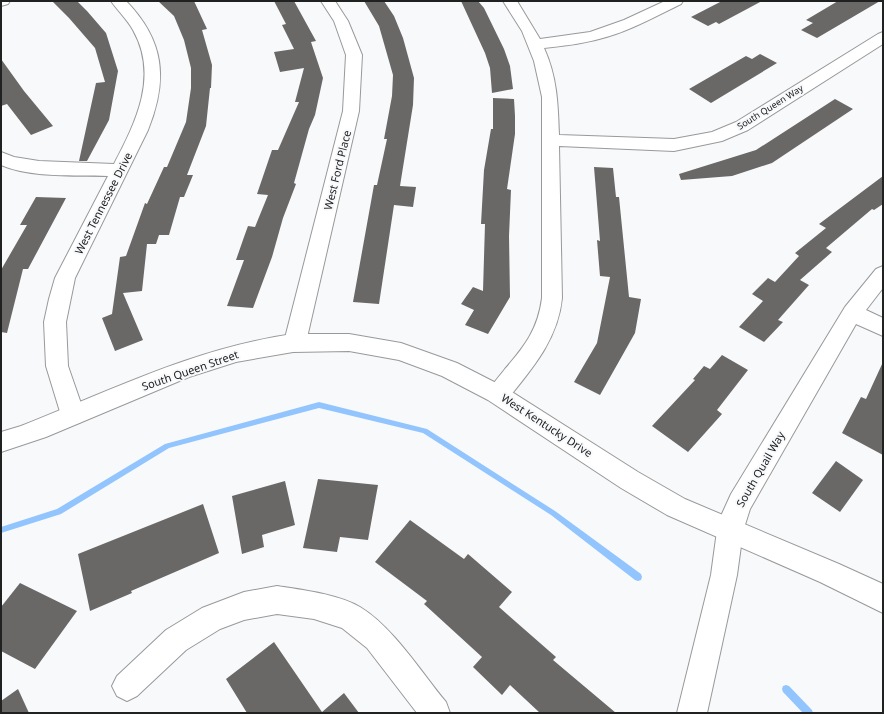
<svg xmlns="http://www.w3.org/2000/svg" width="884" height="714" viewBox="0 0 884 714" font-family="'Noto Sans',sans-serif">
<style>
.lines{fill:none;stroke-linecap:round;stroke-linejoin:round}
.stream{fill:#92c4fd;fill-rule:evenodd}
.building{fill:#6a6867}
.street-casing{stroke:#98999b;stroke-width:2}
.secondary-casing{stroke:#98999b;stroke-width:2}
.street{fill:#fff;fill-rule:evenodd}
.secondary{fill:#fff;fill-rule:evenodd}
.labels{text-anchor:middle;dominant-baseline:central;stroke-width:4;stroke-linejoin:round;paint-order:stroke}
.far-street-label{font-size:9px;fill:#202121;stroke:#f8f9fb}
.street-label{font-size:11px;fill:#202121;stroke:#f8f9fb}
</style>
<rect width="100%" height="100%" fill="#f8f9fb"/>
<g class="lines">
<g class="stream">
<path d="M319 402 427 429 555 511 641 574 642 577 641 580 638 581 635 580 551 515 423 433 319 408 169 448 61 514 1 533V527L57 509 165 444Z"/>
<path d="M786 685 789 686 812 710 813 713H803L783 692 782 689 783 686Z"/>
</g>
</g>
<g class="building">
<path d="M52 1H77L87 11 106 33 118 71 109 120 87 161H79L96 83 105 82 95 48 69 18Z"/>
<path d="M158 1H194L207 29 202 30 212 65 211 88H210L206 126 187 175H193L184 197H180L169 235H159L156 244H147L142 291 123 293 143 340 115 351 102 318 112 314 120 257 126 256 145 203 147 204 164 167H167L186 122 191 88V68L184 40 174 16Z"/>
<path d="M274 1H294L316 41 311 42 323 78 315 115 309 129 294 183 296 184 283 218 272 257 253 308 227 306 244 260H236L244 237 248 226 255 227 268 195 257 194 272 150H278L299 102H295L304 68 280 72 274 52 294 49 282 25 286 24Z"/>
<path d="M364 1H384L394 16 403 38 414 78 413 105 400 186 416 187 413 207 394 205 379 304 353 302 374 185H377L387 139H384L392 96 393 75 379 26Z"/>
<path d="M461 1H478L484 8 504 49 510 66 513 89 492 93 490 68 485 53Z"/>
<path d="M722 1H762L719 24 716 22 708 26 691 17Z"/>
<path d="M838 1H880L817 38 801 30 813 23 806 20Z"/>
<path d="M760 54 777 63 711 103 689 89 746 56 752 59Z"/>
<path d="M1 59 24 91 53 126 31 135 7 104 1 106Z"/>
<path d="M493 98 514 99 515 116V134L507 189 511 190 509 236 510 297 488 334 465 325 474 310 461 304 473 287 483 291 485 224H481L484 170 491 129H493Z"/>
<path d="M835 99 853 109 772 163 732 176 681 180 679 174 756 150Z"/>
<path d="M594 167 613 168 616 197H619L629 297 641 299 635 333 600 395 574 382 597 343 610 277 600 276 597 240 600 241Z"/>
<path d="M883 176V204L874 210 872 209 826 248 832 252 800 280 809 285 778 320 783 322 764 342 739 327 763 301 752 294 768 278 775 282 799 256 795 253 826 228 819 224Z"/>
<path d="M36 197 66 198 28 269H23L7 333 1 332V270L27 225H20Z"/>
<path d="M722 355 748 370 717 410 722 414 688 452 652 426 695 380 693 379 704 366 710 369Z"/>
<path d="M883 362V455L842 433 861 397 866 399Z"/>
<path d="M836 461 863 480 840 512 812 493Z"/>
<path d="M318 479 378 485 368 540 340 537 337 552 303 548Z"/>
<path d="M285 481 295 525 262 535 264 547 242 554 232 496Z"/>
<path d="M203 504 219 553 131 591 132 593 90 611 78 554Z"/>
<path d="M410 520 464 559 468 554 512 592 499 607 556 657 553 660 616 713H540L510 685 502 695 473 667 482 657 424 604 427 601 375 562Z"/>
<path d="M20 583 77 611 35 669 1 651V607Z"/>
<path d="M274 642 322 712 344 693 359 713H247L226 679Z"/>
<path d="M18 689 29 713H1V701Z"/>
</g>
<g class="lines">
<defs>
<g id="street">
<path d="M1 1H10L8 4 1 6Z"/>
<path d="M111 1H126C165 41 168 80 148 130L75 278 66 322 68 366 85 415 81 422 73 425 65 422 61 415 46 366 44 322 49 299 55 278 108 176C75 175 31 178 1 165V152L14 157 39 161 114 164C136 122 159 76 133 30 127 19 118 11 111 1Z"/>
<path d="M321 1H335L348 21 362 55 359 111 306 342 303 348 295 351 287 348 284 342 343 111 346 55 334 21Z"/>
<path d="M503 1H517L540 39 590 32 624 20 665 1H683L681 4C654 17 628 32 599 39 581 44 562 46 544 48 557 77 558 103 559 135L674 139 712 132 736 122 878 34 883 32V44L748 130 722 141 674 151 559 146 562 298C558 340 531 370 506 401L498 404 490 401 487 394C491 385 499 377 505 369 525 346 538 329 542 298V97L534 61 522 31Z"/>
<path d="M883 266V288L866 310 883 318V336L856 324 750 509 743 531 737 575 707 713H677L711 575 717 531 721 516 731 494 845 307 876 269Z"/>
<path d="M277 586C302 590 338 594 360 607 393 627 421 672 446 702L450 713H417L367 648 342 628 314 619 277 614 244 620 220 629 186 650 137 696 127 701 117 696 112 686 117 676 166 630 202 608 244 592Z"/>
</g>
<path id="secondary" d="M293 334H349L401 343 457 363 504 387 638 472 685 499 839 564 883 584V613L820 582 667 515 621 488 488 400 442 376 399 360 349 351 293 352 236 362 189 377 46 437 1 452V432L21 426C112 390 195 348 293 334Z"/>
</defs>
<use href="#street" class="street-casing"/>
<use href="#secondary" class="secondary-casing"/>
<use href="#street" class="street"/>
<use href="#secondary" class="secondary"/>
</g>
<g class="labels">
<g class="far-street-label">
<text transform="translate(770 107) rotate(-32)">South Queen Way</text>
</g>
<g class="street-label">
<text transform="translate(337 170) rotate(-76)">West Ford Place</text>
<text transform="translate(103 203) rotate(-63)">West Tennessee Drive</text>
<text transform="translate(190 370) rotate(-19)">South Queen Street</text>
<text transform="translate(547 425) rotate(33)">West Kentucky Drive</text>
<text transform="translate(760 469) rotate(-60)">South Quail Way</text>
</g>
</g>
<rect width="884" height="714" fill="none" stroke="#202121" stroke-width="4"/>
</svg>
